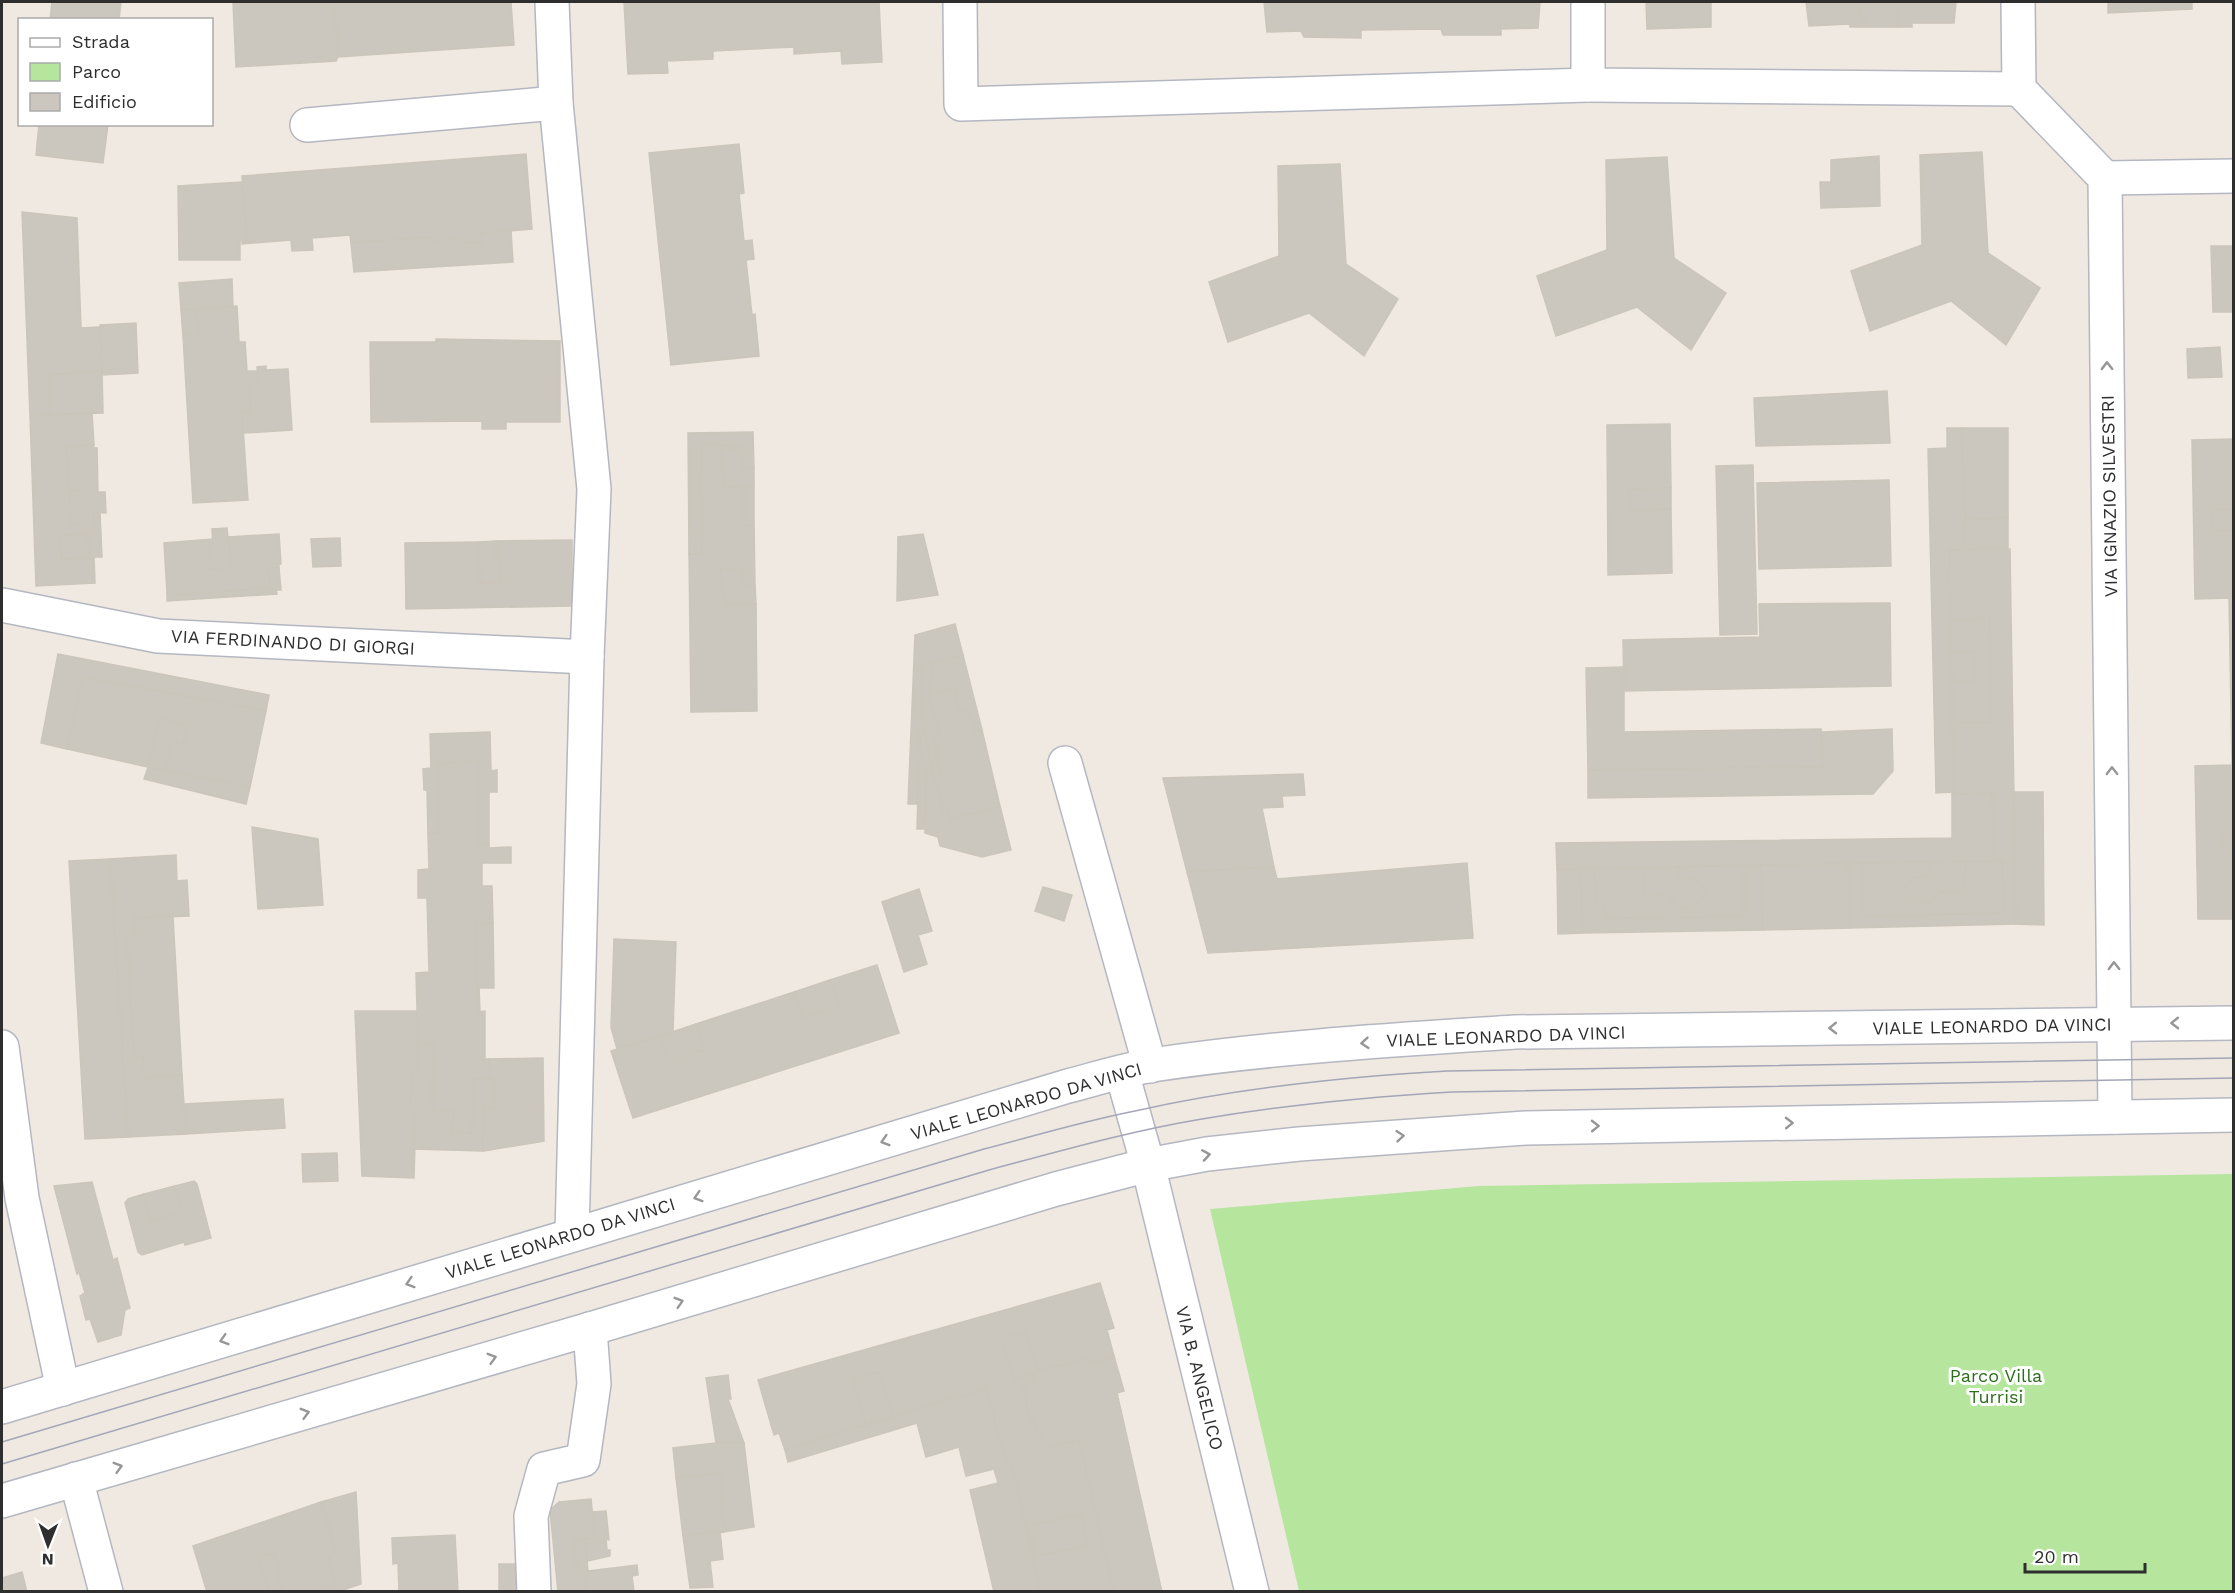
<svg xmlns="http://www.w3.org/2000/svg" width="2235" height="1593" viewBox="0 0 2235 1593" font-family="'Work Sans',sans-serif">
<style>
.green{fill:#b6e59e}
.building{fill:#cbc7bf;stroke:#cbc5ba;stroke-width:1.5;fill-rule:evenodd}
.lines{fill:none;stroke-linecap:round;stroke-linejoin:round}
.minor-casing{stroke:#b4b7c1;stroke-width:36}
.tertiary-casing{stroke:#b4b7c1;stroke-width:36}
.minor{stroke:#fff;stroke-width:33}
.tertiary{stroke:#fff;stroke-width:33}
.tram{stroke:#a3a6b8;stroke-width:1.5}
.oneway{stroke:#969696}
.labels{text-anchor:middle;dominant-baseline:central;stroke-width:6;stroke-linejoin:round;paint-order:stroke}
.street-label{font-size:18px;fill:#2e2e2e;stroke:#fff}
.park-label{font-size:18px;fill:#2c6e1b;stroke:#fff}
</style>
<rect width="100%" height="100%" fill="#efe9e1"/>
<path class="green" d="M2233 1174V1592L1299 1591 1210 1209 1479 1186Z"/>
<g class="building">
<path d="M52 2H121L119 20H50Z"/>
<path d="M233 2H334L338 57 336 61 236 67Z"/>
<path d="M334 2H511L514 45 338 57Z"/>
<path d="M624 2H879L882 62 842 64 841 51 794 54V47L713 51V59L667 61 668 73 628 74Z"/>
<path d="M1264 2H1540L1538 28 1501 29V35H1443L1441 29 1361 30V38L1304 37 1301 31 1267 32Z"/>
<path d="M1646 2H1711V27L1647 29Z"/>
<path d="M1806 2H1859V15H1864V27H1850V24L1809 26Z"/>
<path d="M1859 2H1898V27H1864V15H1859Z"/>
<path d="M1898 2H1956L1954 23H1912V27H1898Z"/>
<path d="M2108 2H2192V9L2108 13Z"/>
<path d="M39 124H108L103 163 36 155Z"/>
<path d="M739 144 744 193 739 194 744 241 752 240 754 259 746 260 752 315 755 314 759 356 671 365 649 153Z"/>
<path d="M1982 152 1988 253 2040 288 2006 345 1951 301 1870 331 1851 271 1922 245 1920 155Z"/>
<path d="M526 154 532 229 481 233 482 242 459 243 458 239 430 241V237L351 243 350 235 312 238 313 250 292 251 291 240 242 244V240L247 239 242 176Z"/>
<path d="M1879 156 1880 206 1821 208 1820 182H1831V160Z"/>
<path d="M1667 157 1674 258 1726 293 1691 350 1637 307 1556 336 1537 276 1607 250 1606 160Z"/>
<path d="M1340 164 1346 264 1398 299 1364 356 1309 313 1228 342 1209 282 1279 256 1278 166Z"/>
<path d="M242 182 247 239 240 240V260H179L178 186Z"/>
<path d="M22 212 77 218 81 328 100 327 102 371 49 375V415L30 416Z"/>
<path d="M511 231 513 262 354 272 351 243 430 237V241L458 239 459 243 482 242 481 233Z"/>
<path d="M2211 246H2234V312H2213Z"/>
<path d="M232 279 233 307 181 310 179 283Z"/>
<path d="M237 306 239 342H245L247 371H257L258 385H250L251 412H242L248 500 193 503 183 336 198 335 197 309Z"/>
<path d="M197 309 198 335 183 336 181 310Z"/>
<path d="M136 323 138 373 102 375 100 325Z"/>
<path d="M436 339 560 341V422H506V429H482V421L371 422 370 342H436Z"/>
<path d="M2220 347 2222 377 2188 378 2187 349Z"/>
<path d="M266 366V370L288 369 292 430 244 433 242 412H251L250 385H258L257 367Z"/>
<path d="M102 371 103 413 49 415V375Z"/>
<path d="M1887 391 1890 443 1756 446 1754 398Z"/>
<path d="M92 413 94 445 67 446 69 491H78V495H69L70 524H80V532H94L93 512 100 513 102 557H94L95 583 36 586 30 416ZM88 535 89 558 61 559 60 536Z"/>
<path d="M1670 424 1671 488 1629 489 1630 510 1671 509 1672 573 1608 575 1607 425Z"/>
<path d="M1947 428H1962L1965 520V550H1949L1954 794 1992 793 1994 861 1557 869 1556 843 1952 838V792L1936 793 1928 449 1947 448Z"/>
<path d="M1962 428H2008V518L1965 520Z"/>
<path d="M753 432 754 468H742V446L701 445 702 553 689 554 688 433Z"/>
<path d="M2234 439V509H2212V531H2234V832H2226V836H2222L2223 849 2227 848 2228 853H2234V919H2198L2195 766 2232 765 2229 598 2195 599 2192 440Z"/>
<path d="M94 445 93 448H97L98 492H105L106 513 93 512 94 532H80V524H70L69 495H78V491H69L67 446Z"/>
<path d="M701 445 742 446 741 449 721 450V472H724V487L744 486V525H754L755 585 743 586 742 569H721L722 590H725V605L756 604 757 711 691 712 689 554 702 553Z"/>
<path d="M741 449 742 468H754V486L724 487V472H721V450Z"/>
<path d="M1753 465 1757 634 1720 635 1716 466Z"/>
<path d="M1889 480 1891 566 1759 569 1757 483Z"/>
<rect x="744" y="486" width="10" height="39"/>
<path d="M1671 488V509L1630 510 1629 489Z"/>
<rect x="2212" y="509" width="22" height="22"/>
<path d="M2008 518V548L1965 550V520Z"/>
<path d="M227 528 231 568 211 569 209 546 213 547 212 529Z"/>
<path d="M279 534 281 564H279V568H268L270 588 179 595V591L167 593 164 543 213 539V547L209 546 211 569 231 568 228 537Z"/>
<path d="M923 534 938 595 897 601 898 537Z"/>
<path d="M88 535 89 558 61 559 60 536Z"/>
<path d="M340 538 341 566 313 567 311 539Z"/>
<path d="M572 540V606L406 609 405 543 479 542 480 583H500V559H496V541Z"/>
<path d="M496 541V559H500V583H480L479 542Z"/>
<path d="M2010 549 2016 924 1850 928 1848 864 1862 863 1864 916 2004 913 2003 861H1994L1992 793 1954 794 1952 723H1991L1989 618 1950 620 1949 550Z"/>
<path d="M268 568H279L281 590H276L277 594 167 601V593L179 591V595L270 588Z"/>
<path d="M721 569H742L743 586 755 585 756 604 725 605V590H722Z"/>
<path d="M1890 603 1891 686 1624 691 1623 640 1760 637 1759 604Z"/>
<path d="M1989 618 1991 723H1952V681H1975V652H1951L1950 620Z"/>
<path d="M955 624 963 655 922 665 920 751 922 760 919 761 917 804H908L915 635Z"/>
<path d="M1951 652H1975V681H1952Z"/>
<path d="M58 654 269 695 266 711 83 677 67 749 41 743Z"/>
<path d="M963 655 982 730 975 731 971 715 968 716 967 711 960 712 954 688 929 694 933 663Z"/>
<path d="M933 663 929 694 931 704 921 707 922 665Z"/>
<path d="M1624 667V732L1821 729 1823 767 1588 770 1586 668Z"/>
<path d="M83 677 266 711 250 787 165 770 172 742 183 744 187 725 159 719 148 767 67 749Z"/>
<path d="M954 688 960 712 967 711 968 716 971 715 975 731 982 730 1000 806 950 819 948 810 943 811 934 778 941 776 934 750H937L934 739 940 738 929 694Z"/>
<path d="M931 704 940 738 934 739 937 750H934L941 776 934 778 943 811 948 810 950 819 1000 806 1011 850 982 857 940 846 938 837 925 833 926 772H933L923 727 927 726 921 707Z"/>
<path d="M921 707 927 726 923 727 933 772H926L924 829H917L919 761 922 760 920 751Z"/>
<path d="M159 719 187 725 183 744 172 742 165 770 148 767Z"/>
<path d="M1892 729 1893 771 1873 794 1588 798V770L1823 767 1822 732Z"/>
<path d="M490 732 491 771 497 770V792H489V844L479 845V762L439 763V833L428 834 427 790H424L423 769 431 768 430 734Z"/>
<path d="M479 762V845L489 844V848L511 847V863H482V886H492L493 923 476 924 477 1012 485 1011V1059H489L490 1079H474L472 1133 452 1132 453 1111 432 1110 433 1044H418L416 973 429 972 427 898H418V870L429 869 428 834 439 833V763Z"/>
<path d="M148 767 250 787 246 804 144 779Z"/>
<path d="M1303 774 1305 795 1282 796 1283 807 1262 808 1274 867 1187 872 1163 778Z"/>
<path d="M2014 792H2043L2044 925 2016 924Z"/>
<path d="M252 827 318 839 323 905 258 909Z"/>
<path d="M2226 832H2234V853H2228L2227 848 2223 849 2222 836H2226Z"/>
<path d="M176 855 177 881 187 880 189 916 134 918 135 936H127L134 1057 143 1056 144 1078 182 1075 186 1134 128 1137 110 859Z"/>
<path d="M110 859 128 1137 85 1139 69 861Z"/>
<path d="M1965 861H2003L2004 913 1864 916 1862 863 1929 862 1928 877H1914L1903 889 1917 903H1929L1940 892 1964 891Z"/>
<path d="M1965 861 1964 891 1940 892 1929 903H1917L1903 889 1914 877H1928L1929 862Z"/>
<path d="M1467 863 1473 938 1208 953 1187 872 1274 867 1277 879Z"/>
<path d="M1848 864 1850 928 1763 930 1761 865Z"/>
<path d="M1744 865H1761L1763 930 1582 933 1580 869 1595 868 1596 903H1605V918L1744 917Z"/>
<path d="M1744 865V917L1605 918V903H1596L1595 868H1643L1645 896 1668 895 1680 908 1691 907 1707 894 1695 879 1680 880 1678 867Z"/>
<path d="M1678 867 1680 880 1695 879 1707 894 1691 907 1680 908 1668 895 1645 896 1643 868Z"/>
<path d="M1557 869H1580L1582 933 1558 934Z"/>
<path d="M1043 887 1072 895 1064 921 1035 911Z"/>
<path d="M919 889 932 931 918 935 927 964 904 972 882 902Z"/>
<path d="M173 917 182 1075 144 1078 143 1056 134 1057 127 936H135L134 918Z"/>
<path d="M493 923 494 988H479L480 1011 477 1012 476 924Z"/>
<path d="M614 939 676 942 673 1031 617 1049 611 1027Z"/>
<path d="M877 965 899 1033 633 1118 611 1051 660 1036 668 1061 705 1049 696 1024 794 992 803 1018 839 1007 830 980Z"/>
<path d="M830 980 839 1007 803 1018 794 992Z"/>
<path d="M355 1011H417V1074H412L411 1109H416L414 1178 362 1176Z"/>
<path d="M696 1024 705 1049 668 1061 660 1036Z"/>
<path d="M418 1044H433L432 1110 453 1111 452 1132 472 1133 474 1079 495 1078V1108H484L483 1151 414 1149 416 1109H411L412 1074H417Z"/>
<path d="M543 1058 544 1141 483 1151 484 1108H495V1078L490 1079 489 1059Z"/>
<path d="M283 1099 285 1128 186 1134 184 1104Z"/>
<path d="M337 1153 338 1181 303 1182 302 1154Z"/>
<path d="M194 1181 197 1184 211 1238 185 1245 184 1242 142 1255 138 1252 125 1203 128 1199 144 1194 151 1221 182 1213 175 1186Z"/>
<path d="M92 1182 113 1260 117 1258 130 1308 125 1310 121 1335 98 1342 90 1319 86 1320 80 1296 85 1293 79 1272 77 1274 54 1186Z"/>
<path d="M175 1186 182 1213 151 1221 144 1194Z"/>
<path d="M1100 1283 1114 1328 1107 1330 1114 1356 1091 1364 1089 1357 1038 1372 1026 1332 1002 1339 1014 1379 1034 1373 1035 1381 1023 1386 1029 1415 1048 1448 1079 1440 1114 1592H1040L1011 1460 1006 1462 986 1388 892 1417 879 1372 853 1381 866 1425 785 1450 779 1433 774 1435 758 1380ZM1081 1514 1088 1545 1036 1556 1029 1526Z"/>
<path d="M1026 1332 1038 1372 1014 1379 1002 1339Z"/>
<path d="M1114 1356 1124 1391 1117 1393 1162 1592H1114L1079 1440 1048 1448 1029 1415 1023 1386 1035 1381 1034 1373 1089 1357 1091 1364Z"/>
<path d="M879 1372 892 1417 866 1425 853 1381Z"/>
<path d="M728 1375 731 1399H728L744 1443H716L706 1378Z"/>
<path d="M986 1388 1006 1462 1011 1460 1040 1592H994L970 1490 998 1483 994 1469 966 1476 959 1447 926 1457 917 1423 788 1462 785 1450Z"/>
<path d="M716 1443H744L754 1527 724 1532 720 1500 723 1499 720 1473 676 1478 673 1448Z"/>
<path d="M720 1473 723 1499 720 1500 724 1532 683 1536 676 1478Z"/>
<path d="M356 1492 361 1584 337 1592H317L337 1585 328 1556 337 1553 321 1502Z"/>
<path d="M591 1499 595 1538 574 1540 577 1573H584L586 1592H558L550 1510 559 1502Z"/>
<path d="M321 1502 337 1553 328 1556 337 1585 317 1592H283L277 1573 280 1571 274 1553 259 1557 269 1592H207L193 1546Z"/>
<path d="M606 1511 609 1540 606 1539 607 1550H610V1556L587 1561 585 1539 595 1538 592 1512Z"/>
<path d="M1081 1514 1088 1545 1036 1556 1029 1526Z"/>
<path d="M720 1531 723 1559 710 1561 713 1587 690 1588 683 1536Z"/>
<path d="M455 1535 458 1592H399L398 1563 393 1564 392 1538Z"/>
<path d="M585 1539 588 1571 637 1565 638 1575 632 1576 634 1592H586L584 1573H577L574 1540Z"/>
<path d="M274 1553 280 1571 277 1573 283 1592H269L259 1557Z"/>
<path d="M516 1556 528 1592H490L499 1591V1564H516Z"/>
<path d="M22 1572 27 1592H2V1578Z"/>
</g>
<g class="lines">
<defs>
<g id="minor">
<path d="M552 2 556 103 594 489 587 657 572 1234"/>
<path d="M960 2 961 104 1588 85"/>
<path d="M1588 2V85L2019 89"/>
<path d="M2018 2 2019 89 2105 178 2115 1117"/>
<path d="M307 125 556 103"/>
<path d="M2105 178 2234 176"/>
<path d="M2 605 158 636 587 657"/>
<path d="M1065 763 1150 1066"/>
<path d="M2 1047 22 1198 63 1389"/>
<path d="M1148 1165 1252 1592"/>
<path d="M76 1479 106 1592"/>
<path d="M534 1592 531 1516 544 1469 583 1460 594 1384 590 1329"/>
</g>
<g id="tertiary">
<path d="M1122 1073 1148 1165"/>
<path d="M2 1407 1068 1086C1095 1079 1124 1070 1152 1065 1272 1047 1394 1040 1515 1032L2234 1023"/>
<path d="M2 1501 590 1329 1056 1189 1148 1165 1207 1154 1299 1144 1526 1128 2234 1115"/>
</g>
</defs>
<use href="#minor" class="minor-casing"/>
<use href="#tertiary" class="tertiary-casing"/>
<use href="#minor" class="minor"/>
<use href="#tertiary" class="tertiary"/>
<g class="tram">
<path d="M2 1442 984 1149C1034 1136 1084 1121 1135 1111 1237 1088 1342 1077 1447 1071L2234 1058"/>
<path d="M2 1464 989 1170C1060 1151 1130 1131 1202 1119 1285 1105 1368 1097 1452 1092L2234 1078"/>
</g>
</g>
<defs><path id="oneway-chevron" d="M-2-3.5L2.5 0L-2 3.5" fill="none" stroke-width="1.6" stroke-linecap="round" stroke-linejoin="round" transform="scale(1.5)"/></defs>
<g class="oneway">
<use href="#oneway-chevron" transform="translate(2107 366) rotate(-91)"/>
<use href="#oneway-chevron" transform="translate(2112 771) rotate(-91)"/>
<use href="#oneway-chevron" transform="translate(2114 966) rotate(-91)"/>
<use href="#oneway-chevron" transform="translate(2175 1023) rotate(179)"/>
<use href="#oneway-chevron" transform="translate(1833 1028) rotate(179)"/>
<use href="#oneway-chevron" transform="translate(1365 1043) rotate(175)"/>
<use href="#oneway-chevron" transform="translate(1789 1123) rotate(-1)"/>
<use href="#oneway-chevron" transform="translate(1595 1126) rotate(-1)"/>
<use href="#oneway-chevron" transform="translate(1400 1136) rotate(-5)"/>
<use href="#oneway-chevron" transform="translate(885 1141) rotate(163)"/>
<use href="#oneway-chevron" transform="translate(1206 1155) rotate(-9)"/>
<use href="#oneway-chevron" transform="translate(698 1197) rotate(163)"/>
<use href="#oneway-chevron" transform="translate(410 1283) rotate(163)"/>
<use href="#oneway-chevron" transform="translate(679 1302) rotate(-17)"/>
<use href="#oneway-chevron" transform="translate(224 1340) rotate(163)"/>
<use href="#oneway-chevron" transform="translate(492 1358) rotate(-16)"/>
<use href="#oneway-chevron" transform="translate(305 1413) rotate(-16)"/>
<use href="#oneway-chevron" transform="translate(118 1467) rotate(-16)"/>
</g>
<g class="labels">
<g class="street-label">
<text transform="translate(2109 496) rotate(-91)">VIA IGNAZIO SILVESTRI</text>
<text transform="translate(293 642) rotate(3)">VIA FERDINANDO DI GIORGI</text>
<text transform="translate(1992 1026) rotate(-1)">VIALE LEONARDO DA VINCI</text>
<text transform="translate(1506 1036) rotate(-2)">VIALE LEONARDO DA VINCI</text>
<text transform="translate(1026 1101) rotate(-16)">VIALE LEONARDO DA VINCI</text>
<text transform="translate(560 1238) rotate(-17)">VIALE LEONARDO DA VINCI</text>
<text transform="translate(1200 1378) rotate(76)">VIA B. ANGELICO</text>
</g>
<g class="park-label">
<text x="1996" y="1375">Parco Villa<tspan x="1996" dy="21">Turrisi</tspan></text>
</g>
</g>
<rect width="2235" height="1593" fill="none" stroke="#2e2e2e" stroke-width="6"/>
<rect x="18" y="18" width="195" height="108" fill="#ffffff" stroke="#ababab" stroke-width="1.5"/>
<rect x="30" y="38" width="30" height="9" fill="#ffffff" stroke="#ababab" stroke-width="1.5"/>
<text x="72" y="48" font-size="18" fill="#2e2e2e">Strada</text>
<rect x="30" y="63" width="30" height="18" fill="#b6e59e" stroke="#ababab" stroke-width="1.5"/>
<text x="72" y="78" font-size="18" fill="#2e2e2e">Parco</text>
<rect x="30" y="93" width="30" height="18" fill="#cbc7bf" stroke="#ababab" stroke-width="1.5"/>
<text x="72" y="108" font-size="18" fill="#2e2e2e">Edificio</text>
<g transform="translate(48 1545) rotate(181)" stroke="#ffffff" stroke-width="4.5" paint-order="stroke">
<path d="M0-4.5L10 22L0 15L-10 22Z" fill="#2e2e2e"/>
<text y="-9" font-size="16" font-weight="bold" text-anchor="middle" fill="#2e2e2e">N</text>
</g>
<path d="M2025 1563v9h120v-9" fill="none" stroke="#2e2e2e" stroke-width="3"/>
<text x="2034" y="1563" font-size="18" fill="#2e2e2e" stroke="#ffffff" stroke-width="4.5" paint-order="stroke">20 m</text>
</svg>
